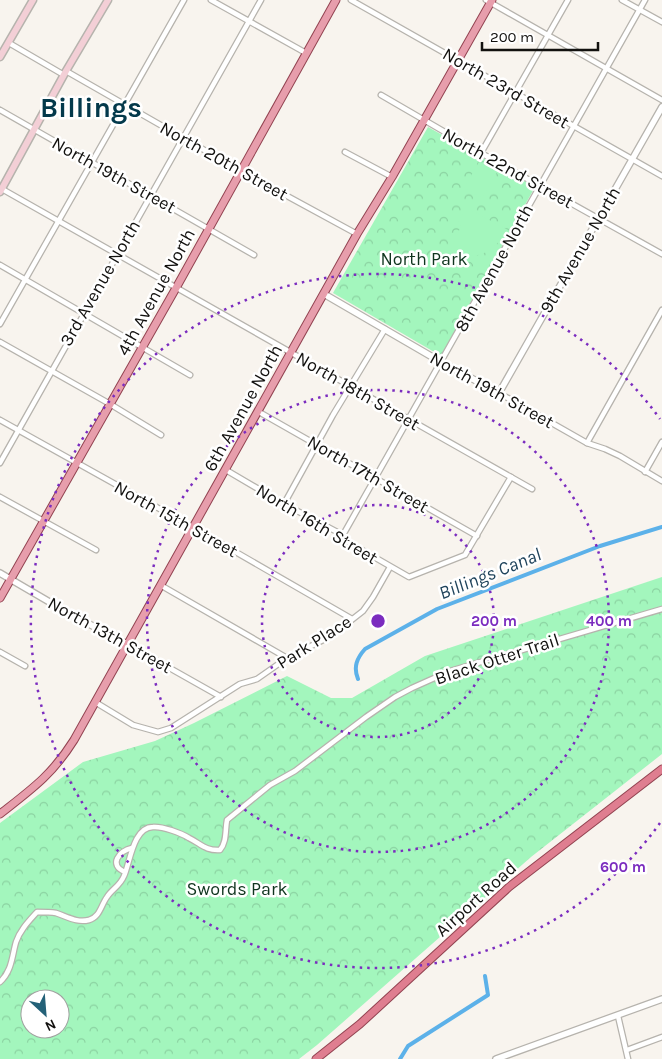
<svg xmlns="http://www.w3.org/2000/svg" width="662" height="1059" viewBox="0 0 662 1059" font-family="Karla,sans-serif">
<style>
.park{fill:url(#park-crowns);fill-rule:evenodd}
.garden{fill:#a3f6bd}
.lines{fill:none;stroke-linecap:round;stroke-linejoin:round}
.canal{stroke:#5cb1e9;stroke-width:4}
.minor-casing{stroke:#b6b3ad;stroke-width:7}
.tertiary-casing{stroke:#b6b3ad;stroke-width:8}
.secondary-casing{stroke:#b6b3ad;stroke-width:9}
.primary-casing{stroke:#924351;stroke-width:9}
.trunk-casing{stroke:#924351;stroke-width:9}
.minor{stroke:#fff;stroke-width:4.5}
.tertiary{stroke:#fff;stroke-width:5.5}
.secondary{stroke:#f3cfd6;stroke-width:6}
.primary{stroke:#e79eac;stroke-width:7}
.trunk{stroke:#df7e90;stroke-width:7}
.ring{fill:none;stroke:#7b2cbf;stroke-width:2.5;stroke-dasharray:2.5 5}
.labels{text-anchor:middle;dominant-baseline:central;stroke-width:5;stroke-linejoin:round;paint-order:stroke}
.street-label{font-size:18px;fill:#12110f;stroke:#fff}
.park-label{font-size:18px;fill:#10351f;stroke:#fff}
.water-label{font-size:19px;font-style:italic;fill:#1f435b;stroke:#fff}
.town-label{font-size:28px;font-weight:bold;fill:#03394b;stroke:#fff}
.centre{fill:#7b2cbf;stroke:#fff;stroke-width:2.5}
.ring-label{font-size:15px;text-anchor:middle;font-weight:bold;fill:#7b2cbf;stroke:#fff;stroke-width:5;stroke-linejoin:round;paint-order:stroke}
</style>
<defs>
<pattern id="park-crowns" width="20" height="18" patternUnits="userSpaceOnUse" patternTransform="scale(1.25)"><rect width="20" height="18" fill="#a3f6bd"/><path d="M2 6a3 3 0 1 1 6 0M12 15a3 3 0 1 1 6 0" fill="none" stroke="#8bd2a1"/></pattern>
</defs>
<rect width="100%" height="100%" fill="#f8f4ee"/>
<g class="park">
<path d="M428 127 535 187 441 356 333 293Z"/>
<path d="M662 577V754L531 857 317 1045 299 1059H0V823L83 762 155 741 194 723 287 676 331 698H352L425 656ZM30 999H60V1029H30Z"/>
</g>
<g class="garden">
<path d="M479 162 497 172 482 198 464 188Z"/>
<path d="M469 209 508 230C492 254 477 261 450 252L461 226 458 221 465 211Z"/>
</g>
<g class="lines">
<g class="canal">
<path d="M358 679C353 667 357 658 365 649L437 609 600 546 662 527"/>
<path d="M400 1059 408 1046 488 995 485 976"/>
</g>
<defs>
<g id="minor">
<path d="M211 0 306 53"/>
<path d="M351 0 662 176"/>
<path d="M486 0 662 100"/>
<path d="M622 0 662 22"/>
<path d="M9 43 64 75"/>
<path d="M66 71 241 171 357 234"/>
<path d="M381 95 481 153 662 254"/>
<path d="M0 110 254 255"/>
<path d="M345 152 392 177"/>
<path d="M481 153 568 0"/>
<path d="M2 189 532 489"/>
<path d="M0 265 190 375"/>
<path d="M0 324 184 0"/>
<path d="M0 342 110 404 161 435"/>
<path d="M499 393 587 443 605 449 620 456 662 481"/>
<path d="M259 412 477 536"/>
<path d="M0 420 194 528 352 619"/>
<path d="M587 443 662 310"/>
<path d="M0 463 261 0"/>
<path d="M226 470 284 504 343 535 348 542 409 577 465 555 511 477"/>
<path d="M645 472 662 442"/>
<path d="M0 497 96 550"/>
<path d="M284 504 333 415 385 329"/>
<path d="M343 535 645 0"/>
<path d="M162 586 287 658"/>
<path d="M127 644 221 697"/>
<path d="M0 652 25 666"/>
<path d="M95 702 133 725 158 732 171 728 240 684 257 679 287 658 323 640 340 629 363 611 373 597 390 567"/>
<path d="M125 872C108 865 119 851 132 848"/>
<path d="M0 982C12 971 12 956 16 942 20 930 29 921 37 912 43 912 50 912 56 913 68 917 77 923 89 920 100 917 101 905 107 897 112 889 120 886 124 876 130 863 133 827 153 827 162 826 181 833 189 838 201 844 206 851 220 850 227 842 225 830 227 820L270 785 295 771 366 717 395 697 412 688 450 671 662 609"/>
<path d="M618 1016 628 1059"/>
<path d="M627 1050 662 1037"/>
</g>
<g id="tertiary">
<path d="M324 294 441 362 499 393 662 107"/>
<path d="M0 573 70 614 127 644"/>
<path d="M496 1059 662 999"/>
</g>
<g id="secondary">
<path d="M0 57 33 0"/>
<path d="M0 192 66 71 108 0"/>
</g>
<g id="primary">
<path d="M0 598 176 288 336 0"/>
<path d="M0 814C32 789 52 775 74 740L357 234 392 177 492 0"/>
</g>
<path id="trunk" d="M316 1059 360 1024 509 887 662 769"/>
</defs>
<use href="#minor" class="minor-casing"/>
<use href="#tertiary" class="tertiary-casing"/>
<use href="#secondary" class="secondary-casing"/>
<use href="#primary" class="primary-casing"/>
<use href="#trunk" class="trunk-casing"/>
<use href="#minor" class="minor"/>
<use href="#tertiary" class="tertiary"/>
<use href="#secondary" class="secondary"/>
<use href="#primary" class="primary"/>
<use href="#trunk" class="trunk"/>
</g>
<g class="ring">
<circle cx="378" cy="621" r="116"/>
<circle cx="378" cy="621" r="231"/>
<path d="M660 823A347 347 0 1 1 660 419"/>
</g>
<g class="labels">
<g class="street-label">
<text transform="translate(506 88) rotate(30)">North 23rd Street</text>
<text transform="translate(224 161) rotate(29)">North 20th Street</text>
<text transform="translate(508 168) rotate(29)">North 22nd Street</text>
<text transform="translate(114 175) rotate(29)">North 19th Street</text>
<text transform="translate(580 250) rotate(-60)">9th Avenue North</text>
<text transform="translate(494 268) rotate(-61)">8th Avenue North</text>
<text transform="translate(100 283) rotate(-60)">3rd Avenue North</text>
<text transform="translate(156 292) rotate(-61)">4th Avenue North</text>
<text transform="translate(492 390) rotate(29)">North 19th Street</text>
<text transform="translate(358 391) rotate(30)">North 18th Street</text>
<text transform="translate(243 408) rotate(-61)">6th Avenue North</text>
<text transform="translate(368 474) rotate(30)">North 17th Street</text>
<text transform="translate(176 519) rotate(29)">North 15th Street</text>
<text transform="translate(317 524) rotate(31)">North 16th Street</text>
<text transform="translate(110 635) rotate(29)">North 13th Street</text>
<text transform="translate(314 642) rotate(-32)">Park Place</text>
<text transform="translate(497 659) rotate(-18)">Black Otter Trail</text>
<text transform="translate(476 899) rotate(-42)">Airport Road</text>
</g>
<g class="park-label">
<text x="424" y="259">North Park</text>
<text x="237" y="889">Swords Park</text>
</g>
<g class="water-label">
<text transform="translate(490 574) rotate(-22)">Billings Canal</text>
</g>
<g class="town-label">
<text x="91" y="107">Billings</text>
</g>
</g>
<circle cx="378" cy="621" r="8" class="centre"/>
<g class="ring-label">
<text x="494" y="626">200 m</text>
<text x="609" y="626">400 m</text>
<text x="623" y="872">600 m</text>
</g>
<g transform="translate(45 1014) rotate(154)"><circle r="24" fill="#ffffff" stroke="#a0a09f"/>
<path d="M0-4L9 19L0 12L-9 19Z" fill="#246178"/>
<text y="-8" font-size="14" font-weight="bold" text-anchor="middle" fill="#12110f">N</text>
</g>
<path d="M482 42v8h116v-8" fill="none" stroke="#12110f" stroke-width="2.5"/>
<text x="490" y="42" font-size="15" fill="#12110f" stroke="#ffffff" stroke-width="4" paint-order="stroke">200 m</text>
</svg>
